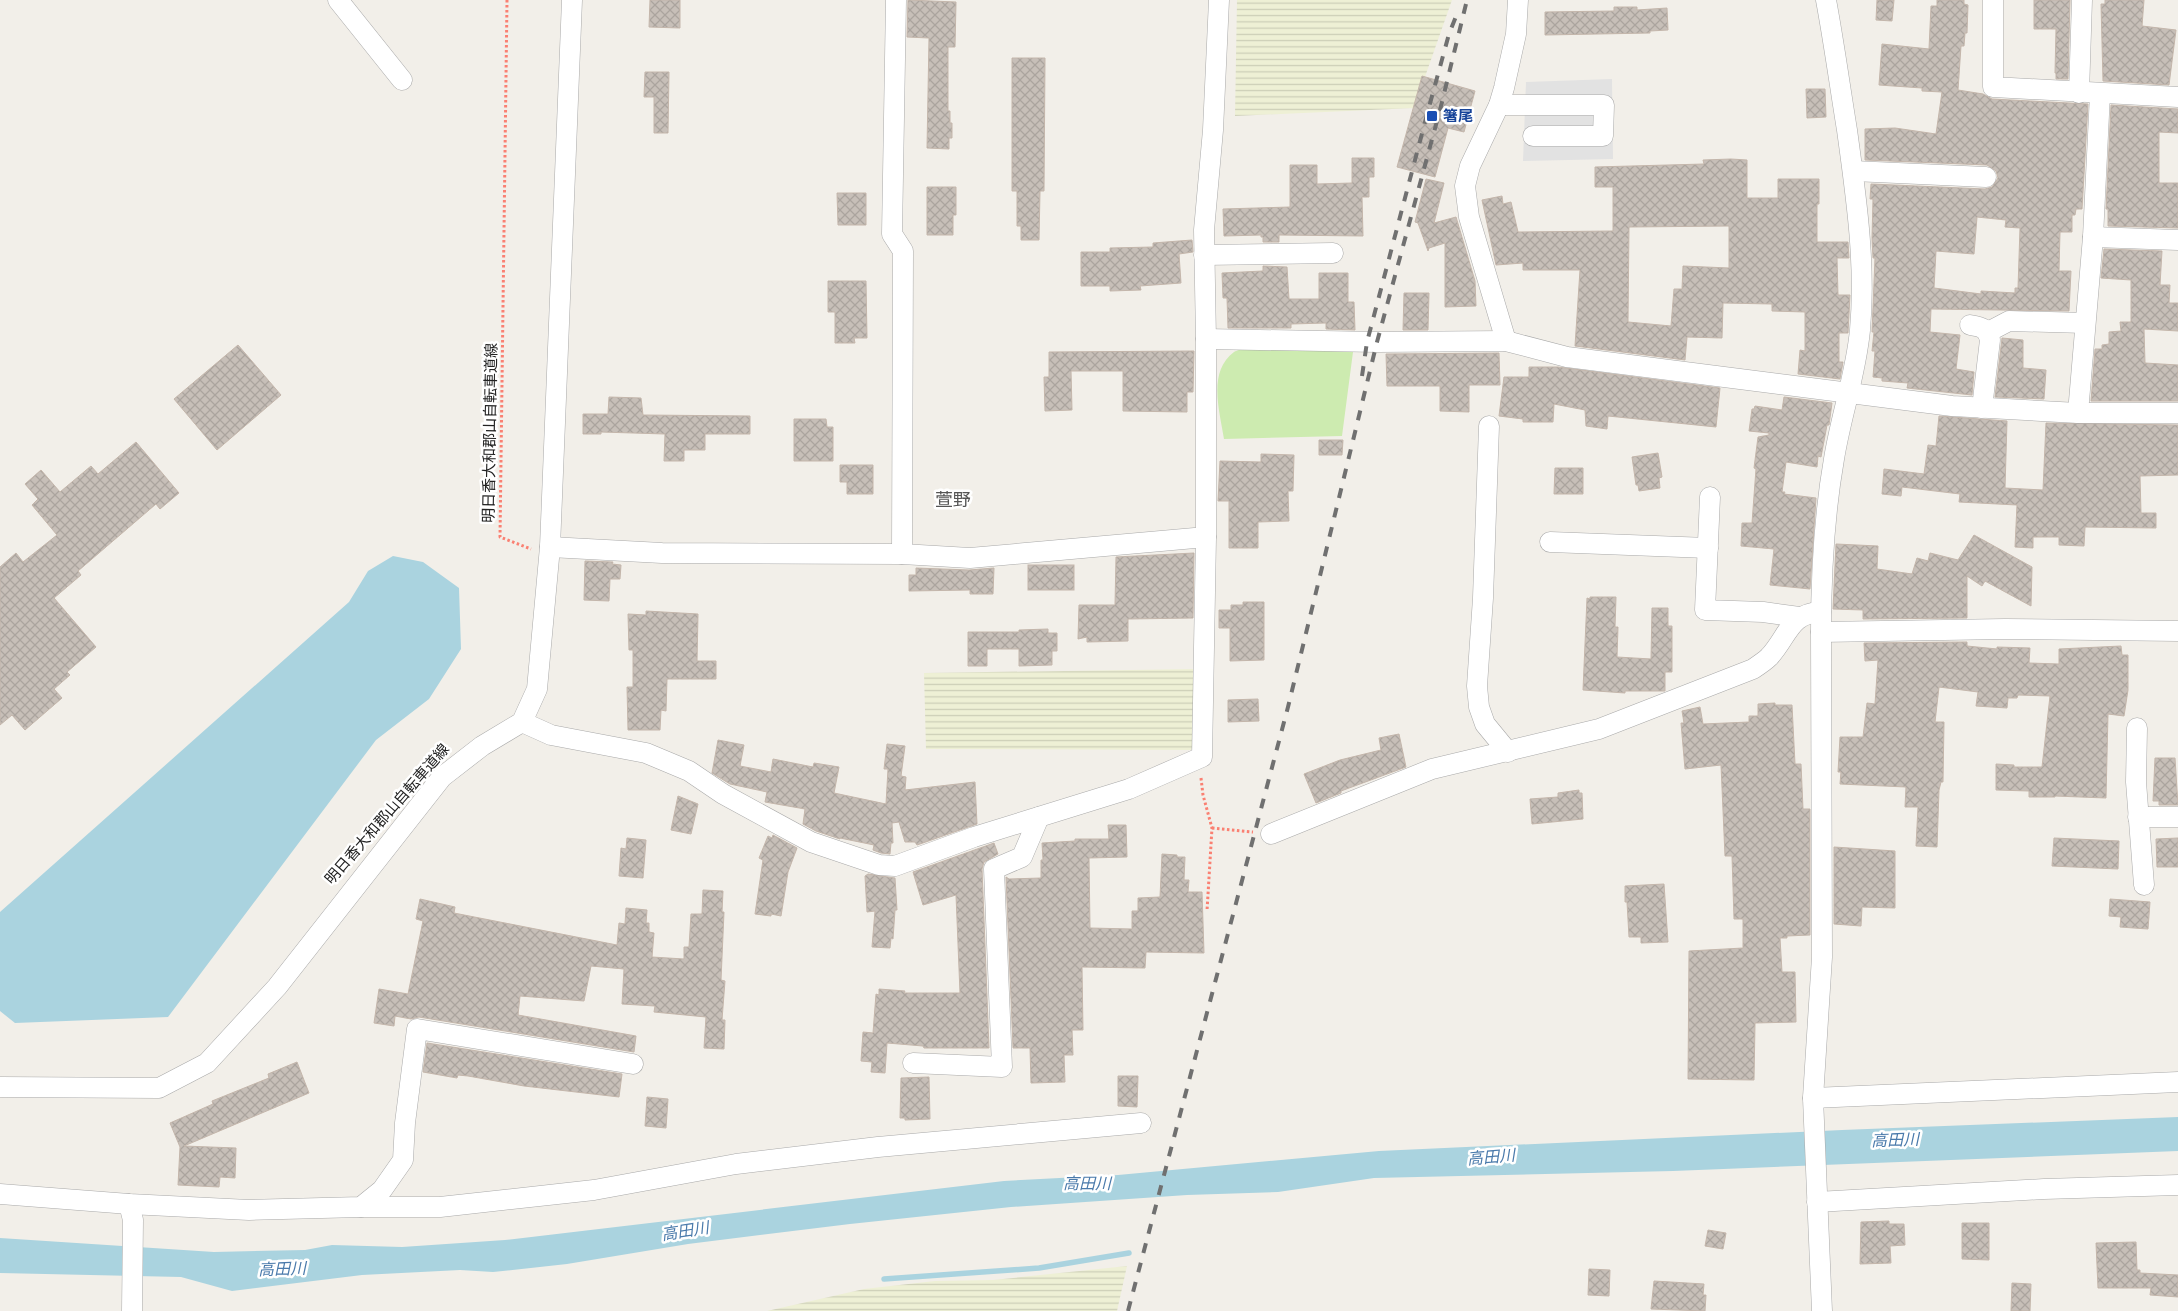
<svg xmlns="http://www.w3.org/2000/svg" width="2178" height="1311" viewBox="0 0 2178 1311" font-family="Jost,'Noto Sans JP',sans-serif">
<style>
.farmland{fill:url(#farmland-rules)}
.grass{fill:#cdebb0}
.parking{fill:#e2e2e2}
.water{fill:#aad3df}
.lines{fill:none;stroke-linecap:round;stroke-linejoin:round}
.stream{stroke:#aad3df;stroke-width:5.5}
.building{fill:url(#building-cross-hatch);stroke:#c4b6ab;fill-rule:evenodd}
.minor-casing{stroke:#a9a9a9;stroke-width:21}
.path{stroke:#fa8072;stroke-width:3;stroke-dasharray:2.5 2.5;stroke-linecap:butt}
.minor{stroke:#fff;stroke-width:20}
.rail{stroke:#707070;stroke-width:4;stroke-dasharray:10 10;stroke-linecap:butt}
.transit-dot{fill:#1a4fb4;stroke:#fff;stroke-width:2}
.labels{text-anchor:middle;dominant-baseline:central;stroke-width:5;stroke-linejoin:round;paint-order:stroke}
.transit-label{font-size:15px;font-weight:bold;fill:#164399;stroke:#fff;text-anchor:start}
.street-label{font-size:15px;fill:#222;stroke:#fff}
.water-label{font-size:16px;font-style:italic;fill:#4a7aab;stroke:#fff}
.quarter-label{font-size:18px;fill:#555;stroke:#fff}
</style>
<defs>
<pattern id="farmland-rules" width="6" height="5" patternUnits="userSpaceOnUse" patternTransform="scale(1.25)"><rect width="6" height="5" fill="#eef0d5"/><path d="M0 2.5h6" fill="none" stroke="#ccceb7"/></pattern>
<pattern id="building-cross-hatch" width="8" height="8" patternUnits="userSpaceOnUse" patternTransform="scale(1.25)"><rect width="8" height="8" fill="#c7bfb8"/><path d="M0 0l8 8M0 8l8-8" fill="none" stroke="#aba49e"/></pattern>
</defs>
<rect width="100%" height="100%" fill="#f2efe9"/>
<g class="farmland">
<path d="M1237 0H1452L1414 108 1235 116Z"/>
<path d="M1194 669 1197 735 1191 750 926 749 924 673Z"/>
<path d="M1127 1266 1117 1311H767L864 1289 935 1281 993 1280Z"/>
</g>
<path class="grass" d="M1249 347 1353 352 1342 436 1224 439C1220 412 1207 372 1234 352 1237 350 1244 349 1249 347Z"/>
<path class="parking" d="M1612 79 1613 159 1523 161 1526 82Z"/>
<g class="water">
<path d="M393 556 423 562 459 588 461 649 429 699 376 740 168 1017 15 1023 0 1011V912L349 602 368 571Z"/>
<path d="M2178 1117V1151L1673 1171 1374 1178 1278 1192 1187 1195 1011 1207 850 1224 688 1244 567 1264 493 1272 460 1270 362 1275 232 1291 181 1277 0 1273V1238L214 1252 305 1250 332 1245 402 1247 505 1240 1004 1181 1118 1175 1379 1151 1842 1130Z"/>
</g>
<g class="lines">
<path class="stream" d="M884 1279 1039 1268 1129 1253"/>
</g>
<g class="building">
<path d="M650 0H680V28L649 27Z"/>
<path d="M908 0 956 2 955 47H948V111H950V123H952V138H949V149L927 148 929 38 907 37Z"/>
<path d="M1877 0H1894L1892 21 1876 20Z"/>
<path d="M1937 0H1964V4L1968 5 1967 33H1965L1964 46H1961L1958 90 1983 94 1992 99 2088 104 2082 209H2076L2075 215H2072V232H2060L2059 271H2071L2069 311 1931 309 1930 332 1960 335 1956 369 1974 372 1972 395 1907 388 1908 383 1882 381V378L1873 377 1875 351H1872L1874 332H1872L1875 258H1873L1872 238 1873 199H1870L1871 184 1985 189 1992 187 1998 178 1996 171 1987 165 1865 160V129L1895 128 1936 134 1942 92 1922 91V88L1879 85 1882 44 1929 49 1931 6H1937ZM1977 217 2006 220 2005 227 2020 228 2018 288H2015V293L1981 291V294L1934 288 1936 251 1974 254Z"/>
<path d="M2034 0H2070L2068 79H2056V73H2055L2056 29H2034Z"/>
<path d="M2105 0H2144L2142 26 2176 30 2169 85 2103 81 2101 4H2105Z"/>
<path d="M1614 7H1637V10L1667 8 1668 30 1650 31V33L1545 35V12L1614 11Z"/>
<path d="M1012 58H1045L1044 191H1040L1039 240H1021V226H1017V191H1012Z"/>
<path d="M645 72H669L668 133H654V97H644Z"/>
<path d="M1422 76 1475 91 1464 132 1448 128 1435 177 1397 167Z"/>
<path d="M1806 89H1825L1826 117 1807 118Z"/>
<path d="M2111 105 2178 109V133L2159 132V183H2178V228L2108 226V209H2106Z"/>
<path d="M1352 158H1374V177H1369V197H1362L1363 236 1279 235V242H1263V237H1261V235L1224 236 1223 209 1290 207V165H1317V184L1352 183Z"/>
<path d="M1731 159 1747 160V198H1778V179H1819V204H1817V242H1848L1849 258H1837L1838 295H1850L1848 333H1839V362H1843L1840 379 1798 374 1800 350 1805 351V312L1772 311V304L1723 303 1722 338 1687 337 1685 360 1575 346 1580 270H1523V263L1496 265 1482 200 1502 196 1503 204 1511 202 1518 232 1613 231V187H1595V167L1704 164 1703 160ZM1729 226V268L1683 266 1682 289H1674L1671 326 1628 322 1629 227Z"/>
<path d="M1426 179 1444 183 1434 223 1456 217 1475 281 1476 306 1445 307V243L1429 248 1428 251 1418 223 1415 222Z"/>
<path d="M927 187H956V215H953V235H927Z"/>
<path d="M837 193H866V225H838Z"/>
<path d="M1192 240 1193 252 1179 254 1181 283 1140 286 1141 290 1110 291V286H1081V252H1110V248L1153 247V243Z"/>
<path d="M2104 249 2162 251 2160 285H2170L2169 303H2178V331L2144 329 2145 363 2178 365V401H2091L2095 349H2102V345L2109 344V332L2121 331 2120 322H2131V280L2101 278Z"/>
<path d="M1263 266 1287 267 1289 299H1319V273H1348V302H1354L1355 330 1326 329V323L1291 324V328H1228L1227 298H1223L1222 273 1263 271Z"/>
<path d="M828 281H866L867 338H854L855 343H835V312H828Z"/>
<path d="M1404 293H1429L1428 330H1403Z"/>
<path d="M2002 338 2023 340V368L2046 370 2044 399 1995 397Z"/>
<path d="M238 345 281 395 217 450 174 399Z"/>
<path d="M1194 351 1193 392H1187V412L1123 411V371H1071L1072 410 1045 411 1044 377H1049V352Z"/>
<path d="M1499 353 1500 385H1469V412L1440 411V386H1387L1386 354Z"/>
<path d="M1529 367H1558L1720 388 1716 427 1608 416 1607 429 1586 426 1585 410 1554 404 1553 422H1523V419L1499 416 1504 377H1529Z"/>
<path d="M609 397 641 398 643 415 750 416V434H705V450H684V461H664L665 434 601 432V434H583V414H608Z"/>
<path d="M1784 397 1832 403 1829 425H1827L1821 457 1818 456 1817 467 1786 462 1782 492H1785L1784 494 1816 498 1810 589 1770 585 1774 549 1741 546 1742 523H1752L1756 469 1754 468 1758 437 1769 435V433L1749 431 1752 409H1754L1755 406 1782 410Z"/>
<path d="M1939 416 2007 421 2005 488 2043 490 2046 423 2178 425V475L2140 476 2141 513H2156V528L2085 527 2084 546 2059 545V537H2033V548L2015 547 2017 505 1959 502 1960 494 1902 487 1901 496 1882 494 1884 469 1924 474 1928 445 1936 446Z"/>
<path d="M794 419H826L827 427H833V461H794Z"/>
<path d="M1319 440H1343L1342 455H1319Z"/>
<path d="M136 442 179 493 160 509 156 504 78 571 81 575 54 598 96 647 67 672 70 675 54 689 62 698 25 730 12 715 0 725V567L16 553 23 562 57 535 32 505 38 499 25 484 41 470 60 492 91 466 98 474Z"/>
<path d="M1658 453 1662 477 1659 478 1660 488 1639 491 1638 485H1636L1632 457Z"/>
<path d="M1261 454 1294 455 1293 491H1288L1289 521 1258 522V548H1229V501H1218L1220 461 1261 462Z"/>
<path d="M840 465H873V494H847V482H840Z"/>
<path d="M1555 468H1583V494H1554Z"/>
<path d="M1974 535 2032 567 2031 606 1985 581 1982 586 1967 576V618L1863 619V610L1833 609 1836 544 1878 546 1877 569 1912 574 1917 558 1928 561 1930 553 1958 560Z"/>
<path d="M1194 553 1193 618 1128 619V641L1087 642V637L1078 639 1079 605H1115L1116 557Z"/>
<path d="M585 561 613 562 612 564 621 565 620 579H610L609 601 584 600Z"/>
<rect x="1028" y="565" width="46" height="25"/>
<path d="M916 568 969 570 994 568 993 594H970V590L909 591V575H916Z"/>
<path d="M1590 597H1616L1615 627H1618L1617 657 1651 659 1652 608H1668V626H1672V672H1665V691H1625V693L1583 690 1587 598 1590 599Z"/>
<path d="M1243 602H1264V660L1230 661V628H1219V610H1231V605H1243Z"/>
<path d="M646 611 698 614 697 661H716V679H667L666 711 661 710 660 730H628L627 687H633V650H629L628 614 646 615Z"/>
<path d="M1048 629V633H1057V651H1052V665L1019 666V649H987V666H968V632H1019V630Z"/>
<path d="M1967 642V646L1997 649V647L2030 648 2029 663 2059 664V649L2121 646 2122 655H2128V690L2124 716 2108 714 2106 798 2055 796V797H2029V791L1996 790V764L2014 765V767H2042L2050 696 2018 695 2017 698H2008L2007 708 1976 706 1978 692 1939 687 1935 722H1944L1943 782H1941L1939 790 1937 847 1916 846 1918 807H1905L1906 787 1840 784 1841 772H1838L1840 737H1863L1867 703 1875 704 1878 660 1865 661 1864 643Z"/>
<path d="M1258 699 1259 721 1228 722V700Z"/>
<path d="M1775 703V705H1792L1795 764H1801L1803 809H1810V935L1787 936V938H1780L1782 972H1795L1796 1022 1755 1023 1754 1080 1688 1079 1689 951 1743 948V919H1734L1732 856H1725L1721 765 1685 769 1681 723H1684L1682 711 1700 707 1703 724 1749 722V716H1758V704Z"/>
<path d="M1399 734 1406 767 1341 791V793L1316 803 1304 774 1340 760 1381 750 1379 738Z"/>
<path d="M718 740 744 745 740 766 771 772 773 759 813 767 814 763 839 767 834 793 886 804 888 769H884L887 744 905 746 901 776 906 777 905 790 975 782 977 824 917 845 915 842H905L899 822 892 823 893 843H891L890 854 881 853 873 850 874 845 840 838V839L816 831 803 824 805 809 765 802 767 792 730 784 712 773Z"/>
<path d="M2155 758H2175L2178 805H2159V801H2153Z"/>
<path d="M1579 790V793H1582L1583 819 1532 824 1530 799 1558 797V793Z"/>
<path d="M678 796 698 804 691 834 671 830Z"/>
<path d="M1108 825H1126L1127 857 1089 858 1090 928 1132 929V911H1138V898L1160 897 1162 854 1177 855V857H1185L1184 880H1189L1188 892H1202L1204 953 1146 952 1145 968 1082 967 1083 1030H1072L1073 1055H1064L1065 1082 1031 1083 1030 1048H1013L1006 877 1009 879 1041 878V860H1043L1042 843 1075 841V839H1109Z"/>
<path d="M773 835 797 848 788 872 781 916 771 914V916L755 914 763 860 759 858 768 836 772 838Z"/>
<path d="M627 838 646 840 643 878 619 876 621 848 626 849Z"/>
<path d="M2054 838 2119 841 2118 869 2052 866Z"/>
<path d="M2178 838V867H2157L2156 839Z"/>
<path d="M994 843 998 854 984 862 982 869 989 1048H924L923 1046 887 1043 885 1073 871 1072 872 1062 861 1061 863 1032 873 1033 876 994 879 995V989L905 991 904 993H960L956 895 923 905 913 872Z"/>
<path d="M1834 847 1895 851V908L1862 907 1861 926 1834 924Z"/>
<path d="M868 874 895 878 897 910H895L893 939 891 938 890 948 872 947 875 911 867 912 865 876Z"/>
<path d="M1664 884 1668 942 1641 943V937H1629L1627 902H1625V886Z"/>
<path d="M703 890 723 891 722 912H724L721 980 725 981 722 1020H725L724 1049 704 1048 706 1017 654 1012 655 1006 622 1004 624 969 591 966 584 1001 520 996 518 1015 636 1036 634 1052 419 1017 411 1019 395 1016 394 1026 374 1023 379 989 408 994 423 921 416 919 420 899 455 907 454 913 617 945 619 923 625 924 626 908 647 910 646 923H649V932L654 933 652 957 684 959V947H689L691 914H702Z"/>
<path d="M2110 899 2150 902 2148 929 2120 927 2121 917 2109 916Z"/>
<path d="M427 1043 622 1074 619 1097 524 1086 468 1076 458 1075 457 1078 423 1072Z"/>
<path d="M297 1062 309 1093 184 1146 236 1148 235 1178 220 1177 219 1187 178 1185 180 1147 170 1123 213 1104 212 1101 269 1078 268 1074Z"/>
<path d="M1118 1076H1138L1137 1107 1118 1106Z"/>
<path d="M929 1077 930 1119 905 1120V1118H900L901 1078Z"/>
<path d="M647 1097 668 1099 666 1128 645 1126Z"/>
<path d="M1889 1221V1224H1904L1905 1245 1890 1246 1891 1263 1860 1264 1861 1222Z"/>
<path d="M1962 1223H1989V1260L1962 1259Z"/>
<path d="M1708 1230 1726 1233 1723 1249 1705 1246Z"/>
<path d="M2136 1242 2137 1270H2140V1273L2178 1275V1297L2150 1295 2151 1288H2098L2096 1243Z"/>
<path d="M1589 1269 1610 1270 1609 1296 1588 1295Z"/>
<path d="M1654 1281 1704 1284 1703 1295H1706L1705 1311 1651 1309Z"/>
<path d="M2012 1283 2031 1284 2030 1311H2011Z"/>
</g>
<g class="lines">
<defs>
<g id="minor">
<path d="M338 0 402 80"/>
<path d="M896 0 892 234 903 251 902 554"/>
<path d="M1826 0C1834 43 1840 87 1847 130 1856 196 1866 264 1860 330 1856 374 1841 415 1834 459 1824 516 1821 574 1821 632L2005 629 2178 631"/>
<path d="M1993 0V87L2178 97"/>
<path d="M2079 93 2082 0"/>
<path d="M1499 105H1604L1603 136H1533"/>
<path d="M1853 171 1986 177"/>
<path d="M2093 237 2178 240"/>
<path d="M1204 255 1333 253"/>
<path d="M1970 325C1982 327 1987 328 1990 340L1982 408"/>
<path d="M1988 332 2009 321 2085 323"/>
<path d="M1206 339 1377 342 1506 341 1567 357 1952 406 2078 413H2178"/>
<path d="M1506 341 1469 217 1465 186 1470 166 1499 105 1504 88 1516 34 1518 0"/>
<path d="M2078 413 2093 237 2100 94"/>
<path d="M1489 426 1483 598 1477 686 1479 707 1485 724 1508 752"/>
<path d="M1710 497 1705 610 1763 612 1799 617"/>
<path d="M1550 542 1708 548"/>
<path d="M550 547 662 553 902 554 970 558 1206 537"/>
<path d="M1821 632 1822 957 1813 1098 1822 1311"/>
<path d="M522 722 551 735 646 753 689 771 723 794 811 842 879 865 895 866 974 837 1129 789 1202 757 1206 537V339L1204 230 1213 130 1219 0"/>
<path d="M2137 728 2136 782 2144 885"/>
<path d="M2138 817H2178"/>
<path d="M1271 834 1432 769 1599 729 1753 669C1759 665 1765 661 1769 657 1788 637 1789 613 1821 612"/>
<path d="M913 1063 1002 1067 994 869 1022 857 1039 817"/>
<path d="M0 1087 159 1088 207 1063 277 987 442 777 482 746 522 722 537 689 550 547 572 0"/>
<path d="M1813 1098 2178 1082"/>
<path d="M0 1194 129 1204 249 1210 361 1207 382 1190 403 1160 405 1123 417 1029 633 1064"/>
<path d="M1817 1202 2044 1189 2178 1185"/>
<path d="M129 1204 133 1220 132 1311"/>
<path d="M361 1207H440L594 1190 736 1164 878 1147 1141 1123"/>
</g>
</defs>
<use href="#minor" class="minor-casing"/>
<g class="path">
<path d="M507 0 500 537 531 549"/>
<path d="M1201 778 1203 795 1212 828 1207 911"/>
<path d="M1212 828 1253 832"/>
</g>
<use href="#minor" class="minor"/>
<g class="rail">
<path d="M1362 376 1367 342 1429 107 1449 34 1459 9"/>
<path d="M1128 1311 1288 707 1377 342 1440 110 1467 0"/>
</g>
</g>
<rect class="transit-dot" x="1426" y="110" width="12" height="12" rx="2.5"/>
<g class="labels">
<g class="transit-label">
<text x="1443" y="116">箸尾</text>
</g>
<g class="street-label">
<text transform="translate(490 433) rotate(-89)">明日香大和郡山自転車道線</text>
<text transform="translate(387 814) rotate(-49)">明日香大和郡山自転車道線</text>
</g>
<g class="water-label">
<text transform="translate(1895 1140) rotate(-2)">高田川</text>
<text transform="translate(1491 1157) rotate(-5)">高田川</text>
<text x="1087" y="1183">高田川</text>
<text transform="translate(685 1231) rotate(-9)">高田川</text>
<text transform="translate(282 1269) rotate(-2)">高田川</text>
</g>
<g class="quarter-label">
<text x="953" y="500">萱野</text>
</g>
</g>
</svg>
